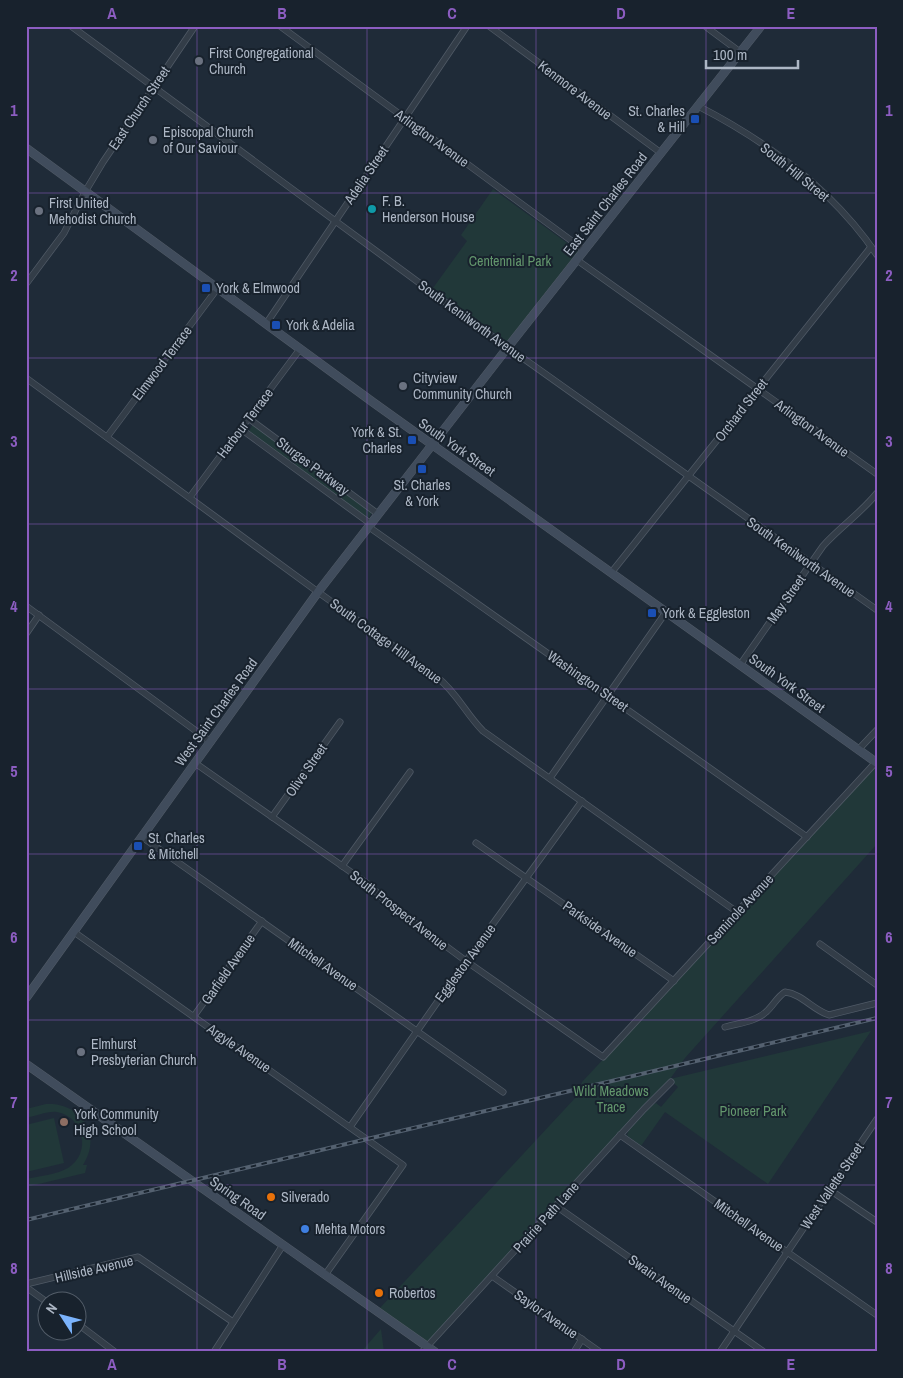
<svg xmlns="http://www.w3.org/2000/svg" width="903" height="1378" viewBox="0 0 903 1378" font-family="'Archivo Narrow',sans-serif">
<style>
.green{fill:#213839}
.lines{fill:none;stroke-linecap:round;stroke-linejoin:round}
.street-casing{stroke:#505a66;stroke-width:7}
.secondary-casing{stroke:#505a66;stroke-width:9}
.street{stroke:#333d48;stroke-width:5.5}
.secondary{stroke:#404c5c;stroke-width:8}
.rail-casing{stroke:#546170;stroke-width:4}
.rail{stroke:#18222d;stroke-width:2;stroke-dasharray:5.5;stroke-linecap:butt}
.grid{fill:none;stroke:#8c5dc1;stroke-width:1;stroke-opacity:0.55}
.worship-dot{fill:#6b7280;stroke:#18222d;stroke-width:2}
.transit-dot{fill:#1a4fb4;stroke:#18222d;stroke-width:2}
.culture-dot{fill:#0f9aa8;stroke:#18222d;stroke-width:2}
.education-dot{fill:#8d6e63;stroke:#18222d;stroke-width:2}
.food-dot{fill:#e8710a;stroke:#18222d;stroke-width:2}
.shop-dot{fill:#3f7fe0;stroke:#18222d;stroke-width:2}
.labels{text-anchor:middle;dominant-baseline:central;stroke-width:4;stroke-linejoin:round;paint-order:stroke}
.poi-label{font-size:14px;fill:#adb7c5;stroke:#18222d;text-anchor:start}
.street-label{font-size:14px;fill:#adb7c5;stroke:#18222d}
.park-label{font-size:14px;fill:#63976d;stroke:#18222d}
.neatline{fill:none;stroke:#8c5dc1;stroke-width:2}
.grid-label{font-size:16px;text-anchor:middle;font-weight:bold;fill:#8c5dc1}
</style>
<rect width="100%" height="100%" fill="#1f2b38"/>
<g class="green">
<path d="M493 189 578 251 507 342 433 288 467 241 461 235Z"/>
<path d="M253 424 372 512 368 519 249 431Z"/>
<path d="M877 765V844L685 1058 670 1079 871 1031 768 1184 665 1112 641 1146 629 1137 627 1135 629 1130 652 1105 656 1103 661 1107 678 1087 670 1080 621 1138 431 1347 379 1309 577 1096 582 1082Z"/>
<path d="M46 1104C81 1102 103 1135 83 1165H87L85 1173 26 1187V1179C39 1176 56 1175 68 1168 92 1153 84 1117 57 1112 47 1111 36 1116 26 1118V1109Z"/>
<path d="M54 1118 64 1163 26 1172V1125Z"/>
<path d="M381 1329 384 1352H361Z"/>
</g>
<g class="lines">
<defs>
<g id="street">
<path d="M71 26 475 324 877 610"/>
<path d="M280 26 584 250"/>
<path d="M489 26 661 153"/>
<path d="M705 26 740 52"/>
<path d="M698 106C768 142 833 190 877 255"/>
<path d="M577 260 877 474"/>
<path d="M26 284 64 233 85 192 103 162 195 26"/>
<path d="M266 324 467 26"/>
<path d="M26 378 318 592 438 678C457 693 466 714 483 731L737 912"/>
<path d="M248 418 378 514"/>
<path d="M241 429 371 524"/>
<path d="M107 437 217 289"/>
<path d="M190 497 300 349"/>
<path d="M369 527 807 837"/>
<path d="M611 573 871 247"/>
<path d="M26 606 211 742"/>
<path d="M26 634 39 615"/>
<path d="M740 665 823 546C840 527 861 513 877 493"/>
<path d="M858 750 877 730"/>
<path d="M195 763 368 884 389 904 466 961 603 1057 876 762"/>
<path d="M550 778 666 612"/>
<path d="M272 817 340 722"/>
<path d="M142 837 503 1092"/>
<path d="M476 843 674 981"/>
<path d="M342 866 410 772"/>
<path d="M74 932 403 1165 325 1275"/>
<path d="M820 944 877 985"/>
<path d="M194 1016 262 921"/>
<path d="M725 1027C739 1023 755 1022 766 1012 773 1006 777 997 785 992 802 994 813 1010 829 1015L877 1003"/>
<path d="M350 1127 466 961 582 801"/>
<path d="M620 1135 877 1315"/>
<path d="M830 1190 877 1222"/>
<path d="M556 1206 764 1352"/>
<path d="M492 1276 600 1352"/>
<path d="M26 1284 138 1257 233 1322"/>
<path d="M26 1287 48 1303"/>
<path d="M78 1324 115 1352"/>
<path d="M214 1352 283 1245"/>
<path d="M422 1352 644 1109 671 1082"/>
<path d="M574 1352 582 1339"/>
<path d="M720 1352 877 1119"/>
</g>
<g id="secondary">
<path d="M26 148 374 403 877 763"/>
<path d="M26 998 318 592 508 347 761 26"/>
<path d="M26 1064 435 1352"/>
</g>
</defs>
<use href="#street" class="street-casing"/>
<use href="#secondary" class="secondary-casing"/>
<use href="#street" class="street"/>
<use href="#secondary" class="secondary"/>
<defs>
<path id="rail" d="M26 1220 877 1018"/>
</defs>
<use href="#rail" class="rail-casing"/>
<use href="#rail" class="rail"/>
</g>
<path class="grid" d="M197 26V1352M367 26V1352M536 26V1352M706 26V1352M26 193H877M26 358H877M26 524H877M26 689H877M26 854H877M26 1020H877M26 1185H877"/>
<g class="worship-dot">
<circle cx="199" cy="61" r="5"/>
<circle cx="153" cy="140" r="5"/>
<circle cx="39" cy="211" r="5"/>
<circle cx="403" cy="386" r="5"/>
<circle cx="81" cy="1052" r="5"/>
</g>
<g class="transit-dot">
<rect x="690" y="114" width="10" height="10" rx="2.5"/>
<rect x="201" y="283" width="10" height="10" rx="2.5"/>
<rect x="271" y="320" width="10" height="10" rx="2.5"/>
<rect x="407" y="435" width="10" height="10" rx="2.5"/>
<rect x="417" y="464" width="10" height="10" rx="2.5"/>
<rect x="647" y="608" width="10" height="10" rx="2.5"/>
<rect x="133" y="841" width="10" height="10" rx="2.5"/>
</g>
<circle class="culture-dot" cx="372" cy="209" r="5"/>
<circle class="education-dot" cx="64" cy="1122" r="5"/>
<g class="food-dot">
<circle cx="271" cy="1197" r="5"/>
<circle cx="379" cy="1293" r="5"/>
</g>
<circle class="shop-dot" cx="305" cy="1229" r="5"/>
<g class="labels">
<g class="poi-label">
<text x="209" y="53">First Congregational<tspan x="209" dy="16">Church</tspan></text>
<text x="685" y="111" text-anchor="end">St. Charles<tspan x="685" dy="16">&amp; Hill</tspan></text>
<text x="163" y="132">Episcopal Church<tspan x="163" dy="16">of Our Saviour</tspan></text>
<text x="382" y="201">F. B.<tspan x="382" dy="16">Henderson House</tspan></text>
<text x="49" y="203">First United<tspan x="49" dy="16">Mehodist Church</tspan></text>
<text x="216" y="288">York &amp; Elmwood</text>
<text x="286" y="325">York &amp; Adelia</text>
<text x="413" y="378">Cityview<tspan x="413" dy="16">Community Church</tspan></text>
<text x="402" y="432" text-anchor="end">York &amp; St.<tspan x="402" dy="16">Charles</tspan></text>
<text x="422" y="485" text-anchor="middle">St. Charles<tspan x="422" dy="16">&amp; York</tspan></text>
<text x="662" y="613">York &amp; Eggleston</text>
<text x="148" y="838">St. Charles<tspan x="148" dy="16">&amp; Mitchell</tspan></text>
<text x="91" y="1044">Elmhurst<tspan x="91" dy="16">Presbyterian Church</tspan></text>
<text x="74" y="1114">York Community<tspan x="74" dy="16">High School</tspan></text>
<text x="281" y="1197">Silverado</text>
<text x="315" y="1229">Mehta Motors</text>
<text x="389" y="1293">Robertos</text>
</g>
<g class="street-label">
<text transform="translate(575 90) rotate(37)">Kenmore Avenue</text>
<text transform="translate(139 108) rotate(-56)">East Church Street</text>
<text transform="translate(432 138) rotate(36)">Arlington Avenue</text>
<text transform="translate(795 172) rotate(39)">South Hill Street</text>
<text transform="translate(366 175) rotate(-56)">Adelia Street</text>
<text transform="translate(605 204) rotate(-52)">East Saint Charles Road</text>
<text transform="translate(472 321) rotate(36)">South Kenilworth Avenue</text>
<text transform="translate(162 363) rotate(-53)">Elmwood Terrace</text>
<text transform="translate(741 410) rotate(-52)">Orchard Street</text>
<text transform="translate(245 423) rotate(-53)">Harbour Terrace</text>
<text transform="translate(812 428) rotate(36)">Arlington Avenue</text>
<text transform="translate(457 447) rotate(35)">South York Street</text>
<text transform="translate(313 466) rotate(37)">Sturges Parkway</text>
<text transform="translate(801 557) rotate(35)">South Kenilworth Avenue</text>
<text transform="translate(786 599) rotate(-55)">May Street</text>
<text transform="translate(386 641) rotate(36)">South Cottage Hill Avenue</text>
<text transform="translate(588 681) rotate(35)">Washington Street</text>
<text transform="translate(787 683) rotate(36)">South York Street</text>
<text transform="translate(216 712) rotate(-54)">West Saint Charles Road</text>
<text transform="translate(306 770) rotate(-55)">Olive Street</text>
<text transform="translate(740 909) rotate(-47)">Seminole Avenue</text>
<text transform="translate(399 910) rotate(38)">South Prospect Avenue</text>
<text transform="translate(600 929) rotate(35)">Parkside Avenue</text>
<text transform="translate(465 963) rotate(-54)">Eggleston Avenue</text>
<text transform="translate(323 964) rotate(35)">Mitchell Avenue</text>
<text transform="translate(228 969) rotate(-55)">Garfield Avenue</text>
<text transform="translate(239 1048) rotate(35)">Argyle Avenue</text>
<text transform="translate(832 1186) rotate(-56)">West Vallette Street</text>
<text transform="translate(238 1198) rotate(35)">Spring Road</text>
<text transform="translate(546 1217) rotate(-48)">Prairie Path Lane</text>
<text transform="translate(749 1225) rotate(35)">Mitchell Avenue</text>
<text transform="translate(94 1269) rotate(-13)">Hillside Avenue</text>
<text transform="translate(660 1279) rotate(35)">Swain Avenue</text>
<text transform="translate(546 1314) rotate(35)">Saylor Avenue</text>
</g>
<g class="park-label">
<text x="510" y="261">Centennial Park</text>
<text x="611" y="1091">Wild Meadows<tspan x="611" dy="16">Trace</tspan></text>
<text x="753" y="1111">Pioneer Park</text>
</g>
</g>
<rect width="903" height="1378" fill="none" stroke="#18222d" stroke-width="55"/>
<g transform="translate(62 1316) rotate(306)"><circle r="24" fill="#18222d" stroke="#545e6a"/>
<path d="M0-4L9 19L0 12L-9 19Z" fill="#7bb3fc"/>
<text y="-8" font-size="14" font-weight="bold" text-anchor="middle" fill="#adb7c5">N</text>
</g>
<path d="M706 60v8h92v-8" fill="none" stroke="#adb7c5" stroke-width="2.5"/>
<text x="713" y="60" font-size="15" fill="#adb7c5" stroke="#18222d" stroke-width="4" paint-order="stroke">100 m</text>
<rect x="28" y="28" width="848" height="1322" class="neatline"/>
<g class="grid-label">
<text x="112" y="19">A</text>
<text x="282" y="19">B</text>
<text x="452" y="19">C</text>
<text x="621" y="19">D</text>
<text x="791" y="19">E</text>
<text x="14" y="116">1</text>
<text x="889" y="116">1</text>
<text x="14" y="281">2</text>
<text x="889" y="281">2</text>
<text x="14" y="447">3</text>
<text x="889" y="447">3</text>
<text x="14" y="612">4</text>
<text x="889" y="612">4</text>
<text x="14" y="777">5</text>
<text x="889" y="777">5</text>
<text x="14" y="943">6</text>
<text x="889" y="943">6</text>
<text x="14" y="1108">7</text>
<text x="889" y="1108">7</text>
<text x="14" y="1274">8</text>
<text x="889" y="1274">8</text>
<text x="112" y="1370">A</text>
<text x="282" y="1370">B</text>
<text x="452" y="1370">C</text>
<text x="621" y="1370">D</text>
<text x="791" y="1370">E</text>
</g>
</svg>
